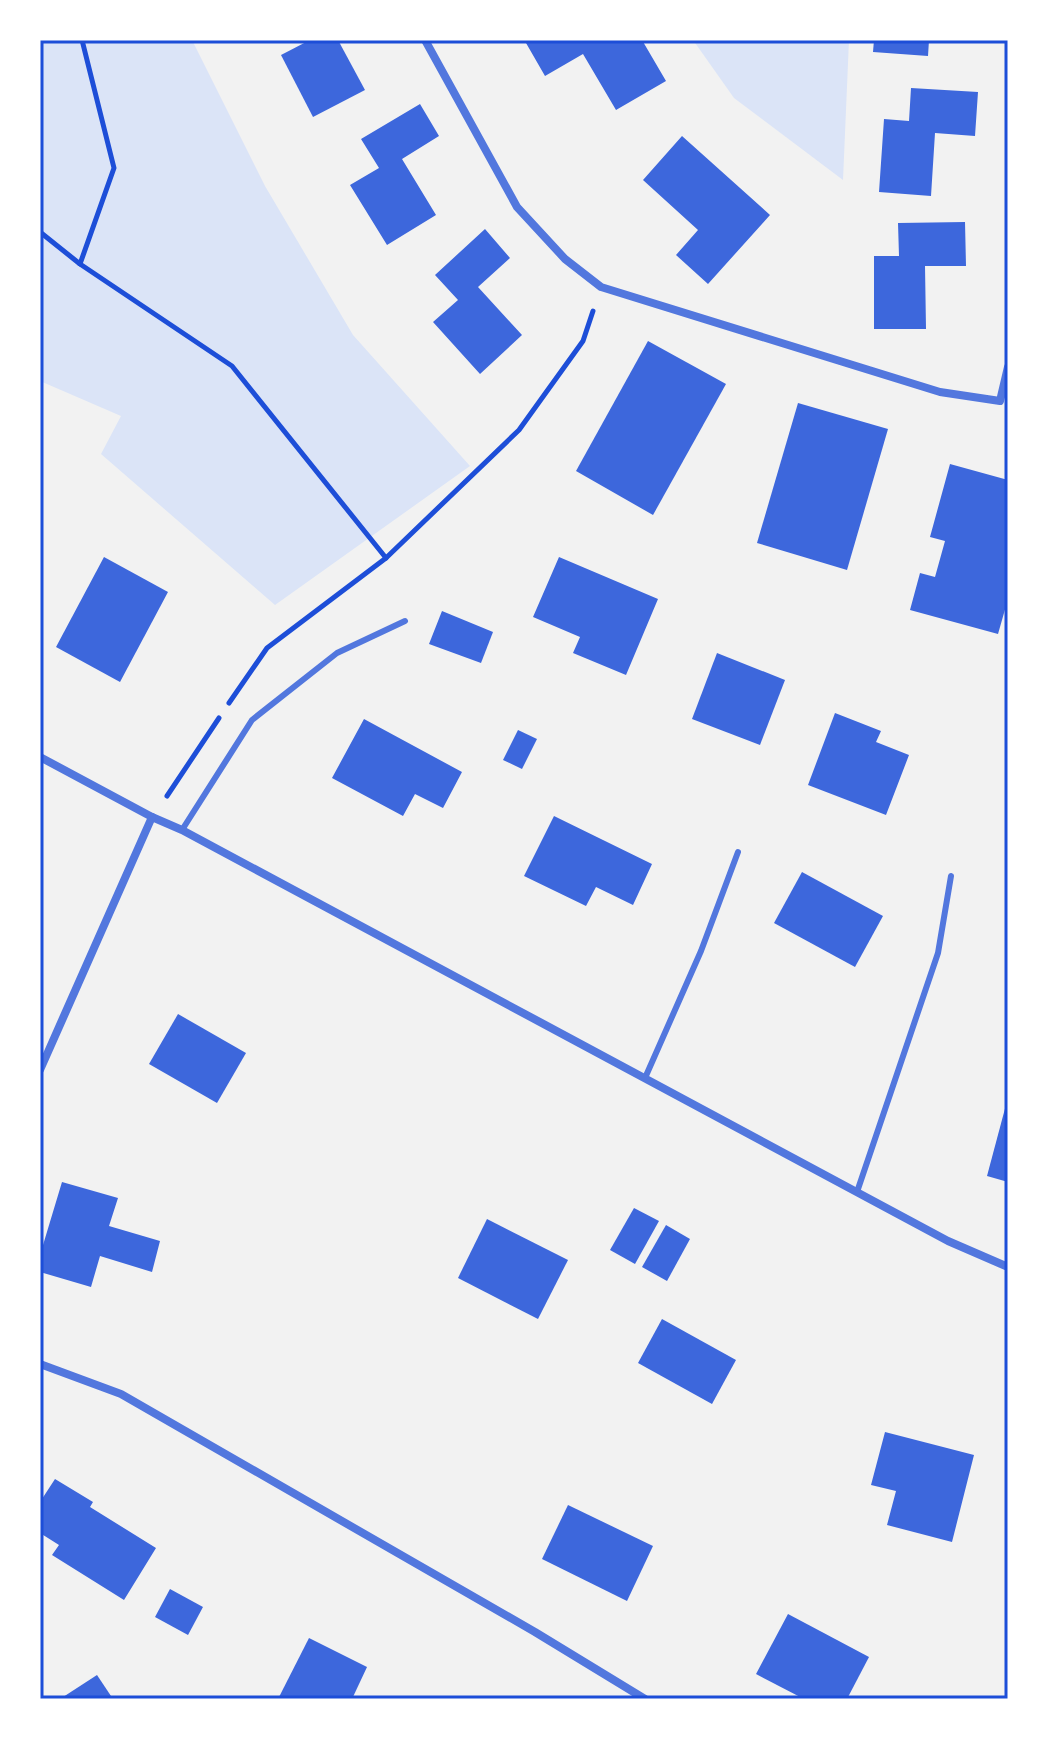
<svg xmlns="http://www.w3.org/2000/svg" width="1048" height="1739" viewBox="0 0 1048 1739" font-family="'Golos Text',sans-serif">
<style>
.green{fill:#dbe4f7}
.building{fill:#3d67dc}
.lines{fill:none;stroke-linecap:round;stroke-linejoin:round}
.path{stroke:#1d4ed8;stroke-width:5}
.service{stroke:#5277de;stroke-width:6}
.minor{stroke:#5277de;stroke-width:8}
.neatline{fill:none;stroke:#1d4ed8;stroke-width:3}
</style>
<rect width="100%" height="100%" fill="#f2f2f2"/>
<g class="green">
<path d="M40 40H192L265 186 353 335 470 466 275 605 101 454 121 416 40 381Z"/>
<path d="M693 40H849L843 180 734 98Z"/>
</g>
<g class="building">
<path d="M310 40H338L365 90 313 117 281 55Z"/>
<path d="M531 40H642L666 81 616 110 583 54 545 76 526 43Z"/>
<path d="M874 40H929L928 56 873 52Z"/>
<path d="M911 88 978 92 975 136 935 133 931 196 879 192 884 119 909 121Z"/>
<path d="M420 104 439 136 402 159 436 215 387 245 350 185 379 168 361 139Z"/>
<path d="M682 136 770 215 708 284 676 255 698 230 643 180Z"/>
<path d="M965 222 966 266H925L926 329H874V256H899L898 223Z"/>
<path d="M485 229 510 258 478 287 522 335 480 374 433 322 458 300 435 275Z"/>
<path d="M648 341 726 384 653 515 576 471Z"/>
<path d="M798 403 888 429 847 570 757 543Z"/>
<path d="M950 464 1008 480V599L998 634 910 610 920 573 935 577 945 541 930 537Z"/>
<path d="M104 557 168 592 120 682 56 647Z"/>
<path d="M559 557 658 599 626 675 573 653 580 637 533 617Z"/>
<path d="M442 611 493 632 481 663 429 644Z"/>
<path d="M717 653 785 680 760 745 692 719Z"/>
<path d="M835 713 881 731 876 742 909 755 886 815 808 785Z"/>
<path d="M364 719 462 772 443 808 415 794 403 816 332 778Z"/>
<path d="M518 730 537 739 522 769 503 760Z"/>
<path d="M554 816 652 864 633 905 596 887 586 906 524 876Z"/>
<path d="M802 872 883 916 855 967 774 923Z"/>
<path d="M178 1014 246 1053 217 1103 149 1064Z"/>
<path d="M1007 1101H1008V1182L987 1176Z"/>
<path d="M62 1182 118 1198 109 1226 160 1241 152 1272 100 1256 91 1287 40 1272V1255Z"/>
<path d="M634 1208 659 1221 635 1264 610 1250Z"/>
<path d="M487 1219 568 1260 538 1319 458 1278Z"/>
<path d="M666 1225 690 1239 667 1281 642 1267Z"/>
<path d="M662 1319 736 1360 712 1404 638 1363Z"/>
<path d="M885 1432 974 1455 952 1542 887 1525 896 1491 871 1485Z"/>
<path d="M55 1479 93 1502 90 1507 156 1548 124 1600 52 1555 59 1545 40 1533V1502Z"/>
<path d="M568 1505 653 1546 627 1601 542 1559Z"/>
<path d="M170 1589 203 1607 188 1635 155 1617Z"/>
<path d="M788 1614 869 1657 847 1699H804L756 1674Z"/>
<path d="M309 1638 367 1667 352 1699H278Z"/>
<path d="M97 1675 113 1699H60Z"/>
</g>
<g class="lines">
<g class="path">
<path d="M40 232 80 264 232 366 386 558"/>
<path d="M80 264 114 168 82 40"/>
<path d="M229 703 267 648 386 558 519 430 583 341 593 311"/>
<path d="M167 796 219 718"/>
</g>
<g class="service">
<path d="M182 830 252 720 337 653 405 621"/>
<path d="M645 1078 701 951 738 852"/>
<path d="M857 1192 938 953 951 876"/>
</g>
<g class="minor">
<path d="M425 40 517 207 565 259 601 287 940 392 1000 401 1008 367"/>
<path d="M40 757 152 817 182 830 948 1241 1008 1267"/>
<path d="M40 1070 152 817"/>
<path d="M40 1364 121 1394 535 1632 645 1699"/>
</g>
</g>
<rect width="1048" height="1739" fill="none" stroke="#ffffff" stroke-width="84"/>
<rect x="42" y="42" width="964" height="1655" class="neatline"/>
</svg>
